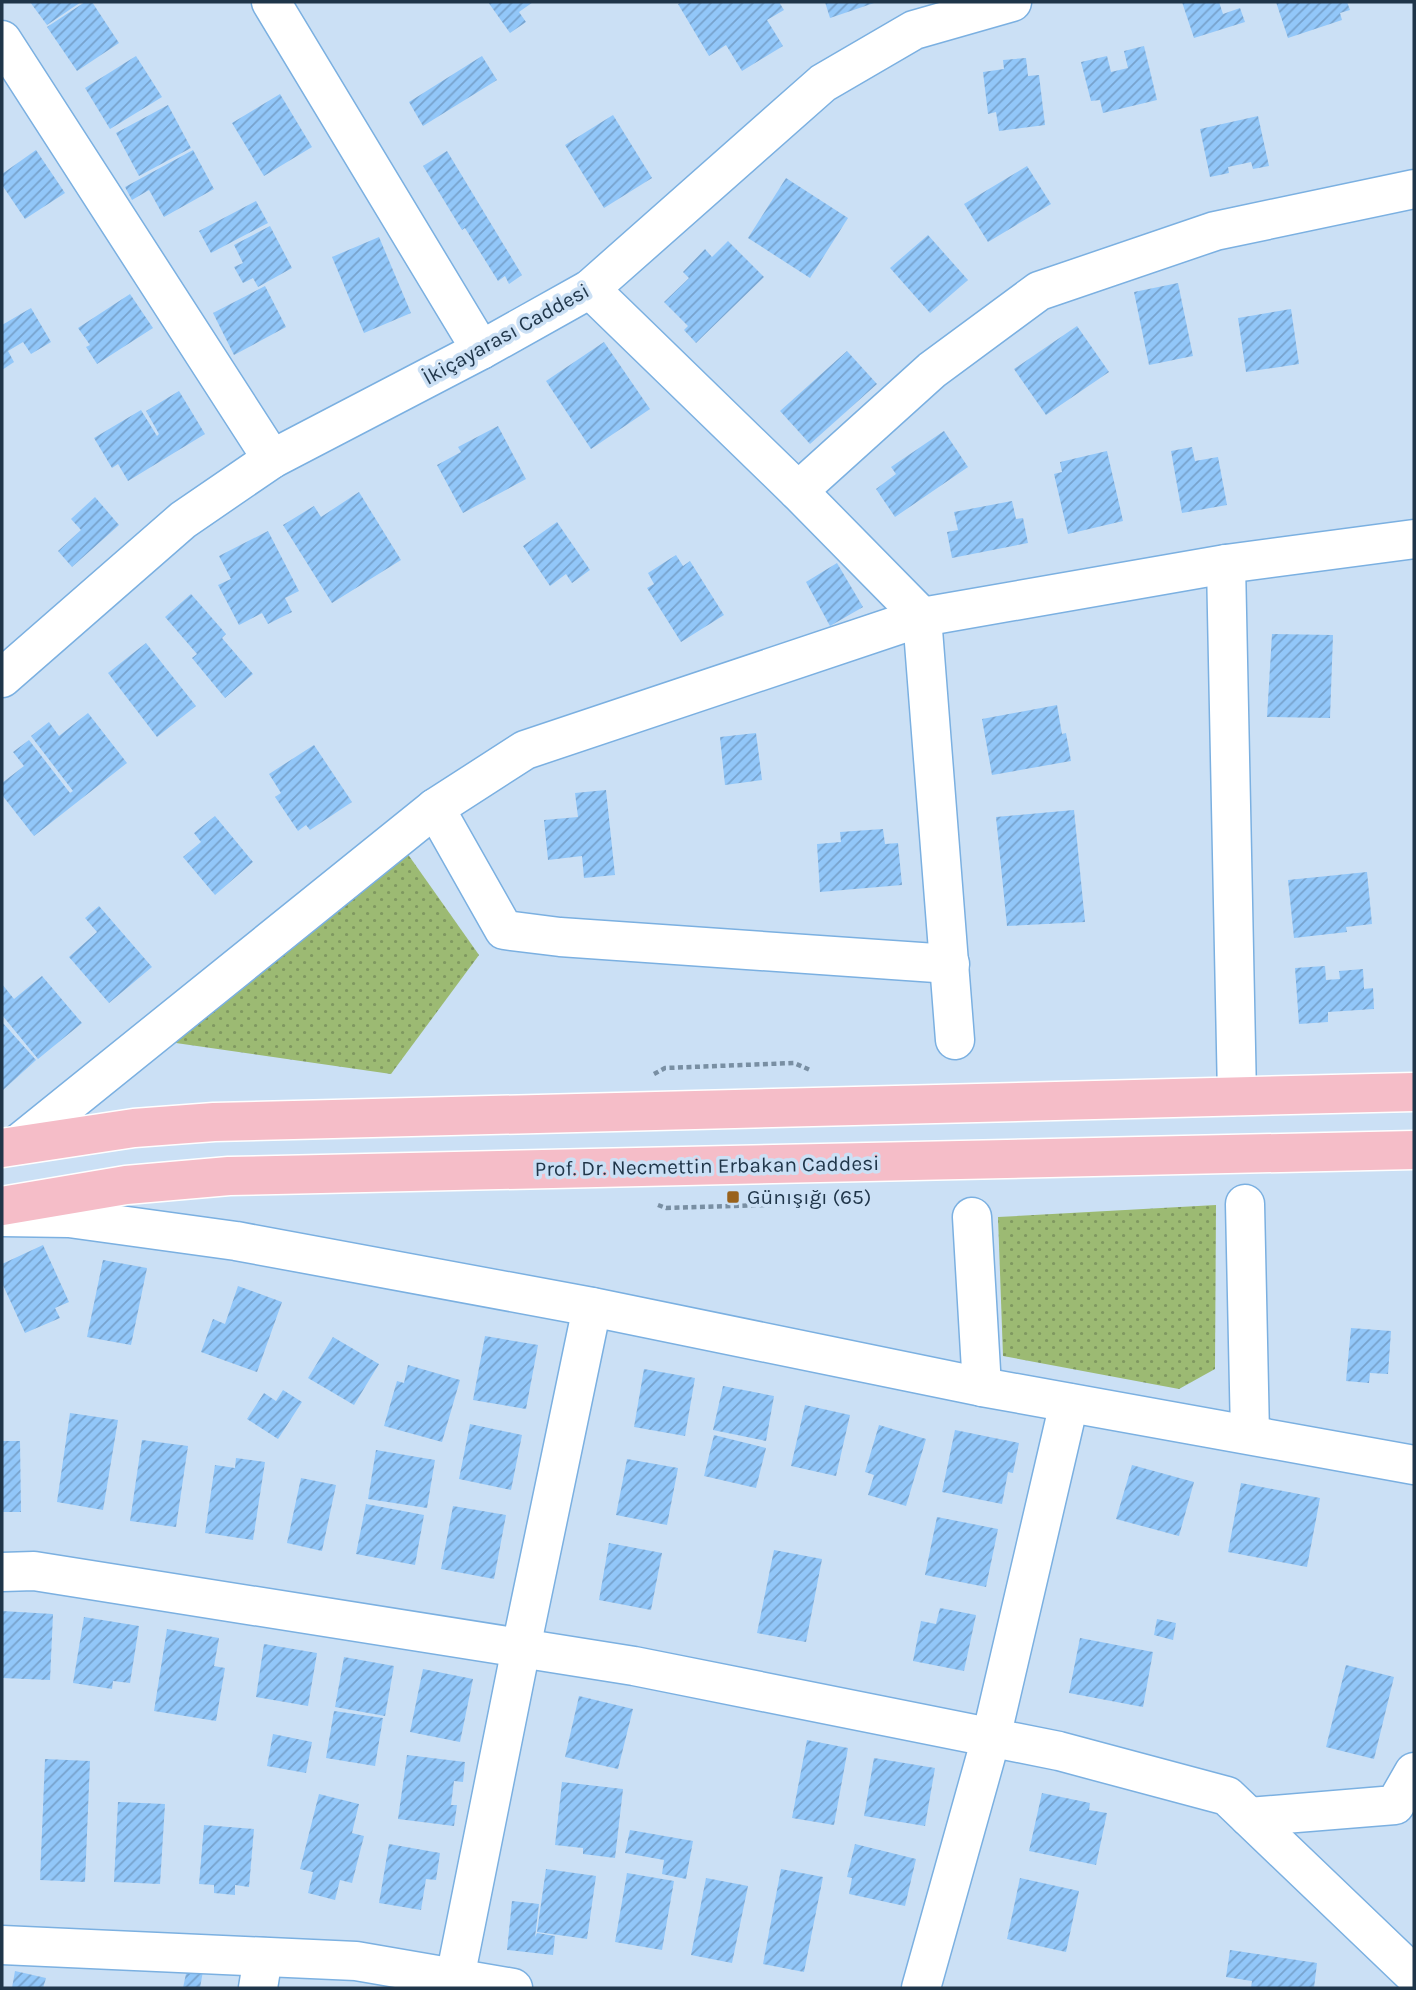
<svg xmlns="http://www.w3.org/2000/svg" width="1416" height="1990" viewBox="0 0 1416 1990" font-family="Karla,sans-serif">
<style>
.park{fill:url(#park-dots)}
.building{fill:url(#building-hatch)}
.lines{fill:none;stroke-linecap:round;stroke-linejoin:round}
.minor-casing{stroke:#7bb0e1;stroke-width:41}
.tertiary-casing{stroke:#7bb0e1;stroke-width:41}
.primary-casing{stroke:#fff;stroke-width:41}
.path{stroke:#798fa3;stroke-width:4.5;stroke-dasharray:5 3.5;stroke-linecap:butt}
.minor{stroke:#fff;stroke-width:38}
.tertiary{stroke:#fff;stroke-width:38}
.primary{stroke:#f5bdc8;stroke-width:38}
.poi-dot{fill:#99621c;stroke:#cbe0f5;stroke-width:2.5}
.labels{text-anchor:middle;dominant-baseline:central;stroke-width:7;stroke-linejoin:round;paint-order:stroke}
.street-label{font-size:21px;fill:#1f3549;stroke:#cbe0f5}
.poi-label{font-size:21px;fill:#1f3549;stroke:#cbe0f5;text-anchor:start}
</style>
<defs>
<pattern id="park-dots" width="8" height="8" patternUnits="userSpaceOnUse" patternTransform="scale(1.75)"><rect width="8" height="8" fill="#9cba73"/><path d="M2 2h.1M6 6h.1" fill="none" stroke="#7f9860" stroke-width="1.8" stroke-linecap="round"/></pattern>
<pattern id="building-hatch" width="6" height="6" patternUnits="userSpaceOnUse" patternTransform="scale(1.75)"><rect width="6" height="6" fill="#92c7f9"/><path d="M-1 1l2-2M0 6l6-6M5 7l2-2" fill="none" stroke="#77a2cc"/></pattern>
</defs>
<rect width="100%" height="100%" fill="#cbe0f5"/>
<g class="park">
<path d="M407 853 479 955 391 1074 169 1042Z"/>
<path d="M1216 1205 1215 1369 1179 1389 1003 1356 998 1217Z"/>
</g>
<g class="building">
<path d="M30 2H81L47 25Z"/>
<path d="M85 2H92L119 43 77 71 47 27Z"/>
<path d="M488 2H533L519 12 526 22 510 33Z"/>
<path d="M682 2H779L784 10 767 20 783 46 742 71 726 45 709 56 678 4Z"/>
<path d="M825 2H877L830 18Z"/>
<path d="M1182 2H1219L1223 14 1240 8 1245 22 1194 38Z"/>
<path d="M1276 2H1347L1350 10 1340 13 1342 20 1288 38Z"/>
<path d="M1144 46 1157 100 1103 113 1100 100 1091 101 1081 62 1107 56 1111 72 1128 68 1124 51Z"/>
<path d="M136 56 162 97 110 129 85 88Z"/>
<path d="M482 56 497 80 423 126 409 102Z"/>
<path d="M1026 58 1028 76 1039 75 1045 125 999 131 996 112 988 114 983 72 1004 69 1003 60Z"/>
<path d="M280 94 312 147 264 176 232 123Z"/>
<path d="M168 105 191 148 139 176 116 133Z"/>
<path d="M613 115 652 178 604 208 565 145Z"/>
<path d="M1258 116 1269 166 1253 169 1251 162 1228 167 1229 173 1210 177 1200 129Z"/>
<path d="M36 150 65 193 25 219 2 185V174Z"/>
<path d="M193 150 214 189 164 217 149 190 132 200 125 187Z"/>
<path d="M447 151 522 275 509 284 505 276 498 281 465 228 462 230 423 166Z"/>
<path d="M1027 166 1051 204 988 242 964 204Z"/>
<path d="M786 178 848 218 810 278 748 238Z"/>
<path d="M256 201 268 223 211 253 199 231Z"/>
<path d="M270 226 292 268 258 287 253 278 243 283 234 267 243 263 234 245Z"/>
<path d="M928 235 968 280 930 313 890 268Z"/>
<path d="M379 237 411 313 364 333 332 257Z"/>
<path d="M728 241 764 277 696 343 684 330 688 326 664 302 689 278 683 272 705 249 712 257Z"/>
<path d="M1178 283 1193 356 1149 365 1134 292Z"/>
<path d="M265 286 286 327 234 355 213 313Z"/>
<path d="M130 294 153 328 97 364 86 347 90 345 78 328Z"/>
<path d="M31 308 51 342 31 354 23 342 8 351 14 362 2 370V325Z"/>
<path d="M1291 309 1299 364 1246 372 1238 318Z"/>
<path d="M1077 326 1109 372 1046 415 1014 369Z"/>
<path d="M604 342 650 409 591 449 546 381Z"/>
<path d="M847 351 877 384 810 444 780 411Z"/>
<path d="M179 391 205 434 128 481 118 464 112 468 94 438 141 410 157 436 159 434 146 411Z"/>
<path d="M498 426 526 479 463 513 437 465 461 452 458 447Z"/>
<path d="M944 431 968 467 895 517 876 489 896 474 891 467Z"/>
<path d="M1192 447 1195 461 1218 457 1227 505 1182 513 1171 451Z"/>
<path d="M1107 451 1123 521 1068 534 1054 474 1062 472 1060 462Z"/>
<path d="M359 492 401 560 332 603 283 525 314 506 321 517Z"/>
<path d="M95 497 119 525 72 567 58 551 81 530 71 519Z"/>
<path d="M1012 501 1016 519 1023 518 1028 543 952 558 947 532 958 530 954 512Z"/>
<path d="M557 522 590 570 572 583 566 574 550 586 523 546Z"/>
<path d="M268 531 299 591 285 598 292 612 268 624 262 613 239 625 218 585 231 579 219 556Z"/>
<path d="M676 555 683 566 690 561 724 615 681 642 647 588 654 584 648 573Z"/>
<path d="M837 563 863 607 830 626 806 582Z"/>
<path d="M191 594 226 634 222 638 253 674 225 698 192 658 197 654 165 617Z"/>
<path d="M1272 634 1333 635 1330 718 1267 717Z"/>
<path d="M146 643 196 706 157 737 108 673Z"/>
<path d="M1057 705 1062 734 1066 733 1071 761 992 775 982 719Z"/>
<path d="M88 713 127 763 34 836 2 795V783L24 766 13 752 29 740 70 793 73 791 31 736 49 722 59 736Z"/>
<path d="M756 733 762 780 725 785 720 737Z"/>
<path d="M314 745 352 802 310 830 306 825 298 831 275 797 281 793 269 774Z"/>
<path d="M606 790 615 875 584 878 582 856 548 860 544 820 578 817 575 793Z"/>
<path d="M1074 810 1085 922 1007 926 996 817Z"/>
<path d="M215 816 253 862 215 895 183 857 201 842 194 833Z"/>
<path d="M883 829 885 844 898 843 902 885 820 892 817 844 841 842 840 832Z"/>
<path d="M1367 872 1372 924 1346 927 1347 932 1294 938 1288 880Z"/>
<path d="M99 906 152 967 109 1003 69 957 97 932 85 918Z"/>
<path d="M1325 966 1326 980 1340 979 1339 971 1363 969 1364 989 1373 988 1374 1009 1328 1012V1022L1299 1024 1295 968Z"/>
<path d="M42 976 82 1023 38 1059 2 1015V984L14 999Z"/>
<path d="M2 1022 36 1060 2 1091Z"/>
<path d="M43 1245 69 1302 55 1308 60 1318 25 1333 2 1283V1264Z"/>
<path d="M103 1260 147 1268 131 1345 87 1337Z"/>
<path d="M238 1286 282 1302 257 1372 201 1352 213 1319 225 1324Z"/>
<path d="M1351 1328 1391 1331 1388 1374 1370 1373 1369 1383 1346 1381Z"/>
<path d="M485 1336 538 1345 526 1409 473 1400Z"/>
<path d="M333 1337 379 1364 354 1405 308 1378Z"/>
<path d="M408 1365 460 1380 442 1442 384 1426 397 1381 404 1383Z"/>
<path d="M644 1369 695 1378 685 1436 634 1427Z"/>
<path d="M723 1386 774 1396 766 1441 713 1430Z"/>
<path d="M283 1390 302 1402 278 1439 247 1419 264 1393 276 1401Z"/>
<path d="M805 1405 850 1415 836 1476 791 1466Z"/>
<path d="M70 1413 118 1420 103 1510 57 1502Z"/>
<path d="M470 1424 522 1435 511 1490 459 1479Z"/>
<path d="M879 1425 926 1439 906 1506 868 1495 874 1475 865 1472Z"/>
<path d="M955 1430 1019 1443 1013 1473 1008 1472 1002 1504 942 1492Z"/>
<path d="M714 1435 766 1448 756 1488 704 1476Z"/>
<path d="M142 1440 188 1446 176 1527 130 1521Z"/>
<path d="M2 1441H20L21 1512H2Z"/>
<path d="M376 1450 435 1460 427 1508 368 1499Z"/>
<path d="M236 1458 265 1462 253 1540 205 1533 215 1465 235 1468Z"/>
<path d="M627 1459 678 1468 667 1525 616 1515Z"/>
<path d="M1132 1465 1194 1482 1179 1536 1116 1519Z"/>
<path d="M301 1478 336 1485 322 1551 287 1543Z"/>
<path d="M1241 1483 1320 1498 1307 1567 1228 1552Z"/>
<path d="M366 1504 424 1515 415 1565 356 1554Z"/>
<path d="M453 1506 506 1515 494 1579 441 1569Z"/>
<path d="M937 1517 998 1529 986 1587 925 1575Z"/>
<path d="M609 1543 662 1553 651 1610 599 1600Z"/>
<path d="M774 1550 822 1559 806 1642 757 1633Z"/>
<path d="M940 1608 976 1615 964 1671 913 1661 921 1621 936 1624Z"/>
<path d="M2 1611 53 1614 50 1680 2 1678Z"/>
<path d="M84 1617 139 1626 130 1683 113 1681 112 1689 73 1683Z"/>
<path d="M1157 1619 1176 1623 1173 1640 1154 1635Z"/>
<path d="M167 1629 219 1638 214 1666 225 1668 216 1721 154 1711Z"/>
<path d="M1080 1638 1153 1652 1143 1707 1069 1693Z"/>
<path d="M264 1644 317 1653 308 1706 256 1697Z"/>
<path d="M344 1657 394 1666 385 1716 335 1707Z"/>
<path d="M1346 1665 1394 1677 1374 1759 1326 1747Z"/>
<path d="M423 1669 473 1679 460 1742 410 1732Z"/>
<path d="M579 1696 633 1709 618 1769 565 1757Z"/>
<path d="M334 1711 383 1718 375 1766 326 1758Z"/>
<path d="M273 1734 312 1742 306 1773 267 1766Z"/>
<path d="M807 1740 848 1748 834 1825 792 1818Z"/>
<path d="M407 1755 465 1762 463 1782 454 1781 451 1805H457L454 1826 398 1819Z"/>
<path d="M874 1758 935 1768 925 1826 864 1816Z"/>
<path d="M45 1759 90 1761 85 1882 40 1880Z"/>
<path d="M562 1782 623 1789 615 1858 583 1854V1848L555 1845Z"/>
<path d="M1042 1793 1090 1803 1089 1810 1107 1813 1096 1865 1029 1851Z"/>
<path d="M319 1794 359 1804 352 1833 364 1836 352 1883 340 1880 335 1900 308 1893 313 1872 300 1869Z"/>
<path d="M118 1802 165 1804 160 1884 114 1882Z"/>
<path d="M204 1825 254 1829 249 1887 235 1885V1895L214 1893V1885L199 1884Z"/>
<path d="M630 1830 693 1841 686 1879 662 1874 664 1860 625 1853Z"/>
<path d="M389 1844 440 1853 436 1880 426 1879 421 1910 379 1903Z"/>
<path d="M855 1844 916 1859 905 1906 849 1894 852 1878 847 1877Z"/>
<path d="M546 1869 596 1876 587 1939 537 1932Z"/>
<path d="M781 1869 823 1877 804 1972 763 1964Z"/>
<path d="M627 1873 674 1881 662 1950 615 1942Z"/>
<path d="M706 1878 748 1886 732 1963 691 1955Z"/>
<path d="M1020 1878 1079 1891 1066 1952 1007 1939Z"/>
<path d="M512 1901 539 1904 535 1937 537 1933 555 1936 553 1955 507 1950Z"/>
<path d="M1230 1950 1317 1963 1314 1988H1251L1252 1981 1226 1977Z"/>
<path d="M187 1969 203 1971 200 1988H183Z"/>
<path d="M15 1971 46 1978 43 1988H12Z"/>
</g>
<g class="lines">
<defs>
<g id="minor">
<path d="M271 2 481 350"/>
<path d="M2 40 272 459"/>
<path d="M590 289 798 491 922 617 955 1040"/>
<path d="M798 491 932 370 1039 291 1215 231 1414 189"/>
<path d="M1226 564 1237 1096"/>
<path d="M435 808 504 930 560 937 950 964"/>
<path d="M17 1145 435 808 525 750 922 617 1226 564 1414 539"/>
<path d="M1245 1204 1250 1434"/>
<path d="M2 1217 69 1218 236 1241 592 1307 982 1387 1414 1465"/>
<path d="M972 1217 982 1387"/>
<path d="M2 1572 34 1571 634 1666 1059 1751 1227 1796 1414 1975"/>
<path d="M1249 1817 1395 1805 1414 1772"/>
<path d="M2 1945 356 1961 513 1988"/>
<path d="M455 1978 521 1648 592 1307"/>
<path d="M258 1988 263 1957"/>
<path d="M921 1988 991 1738 1069 1403"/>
</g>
<path id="tertiary" d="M2 678 183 520 272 459 481 350 590 289 823 83 914 30 1012 2"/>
<g id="primary">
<path d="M2 1148 134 1128 214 1122 1414 1092"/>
<path d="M2 1206 126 1185 229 1176 1414 1150"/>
</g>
</defs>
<use href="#minor" class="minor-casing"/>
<use href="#tertiary" class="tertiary-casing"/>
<use href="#primary" class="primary-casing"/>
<g class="path">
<path d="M654 1074 665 1068 794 1063 810 1070"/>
<path d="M658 1205 666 1208 797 1204 805 1201"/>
</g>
<use href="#minor" class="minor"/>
<use href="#tertiary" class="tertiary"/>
<use href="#primary" class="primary"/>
</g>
<rect class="poi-dot" x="726" y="1190" width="14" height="14" rx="3.5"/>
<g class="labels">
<g class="street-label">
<text transform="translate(506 334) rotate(-29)">İkiçayarası Caddesi</text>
<text transform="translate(707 1166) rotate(-1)">Prof. Dr. Necmettin Erbakan Caddesi</text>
</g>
<g class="poi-label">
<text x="747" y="1197">Günışığı (65)</text>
</g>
</g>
<rect width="1416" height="1990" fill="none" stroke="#1f3549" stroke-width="7"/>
</svg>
